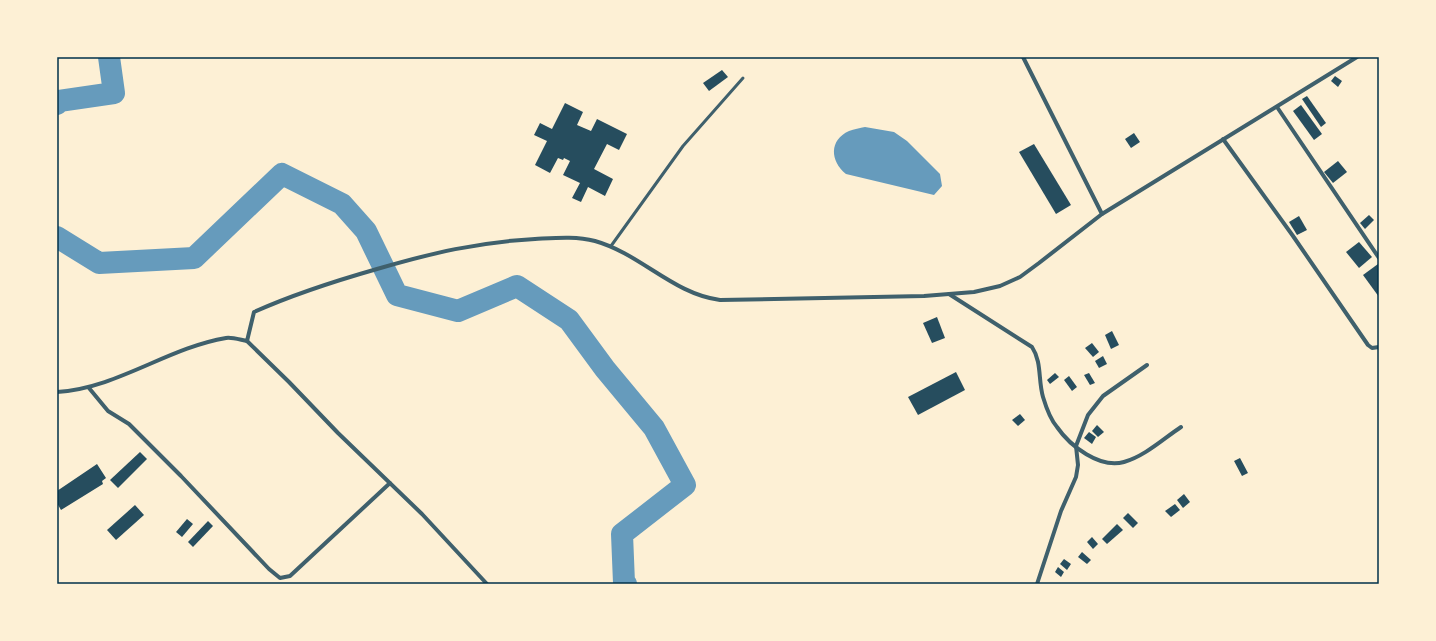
<svg xmlns="http://www.w3.org/2000/svg" width="1436" height="641" viewBox="0 0 1436 641" font-family="'Source Sans 3',sans-serif">
<style>
.water{fill:#669bbc}
.lines{fill:none;stroke-linecap:round;stroke-linejoin:round}
.river{stroke:#669bbc;stroke-width:22}
.building{fill:#264d5e}
.service{stroke:#3f606c;stroke-width:3}
.minor{stroke:#3f606c;stroke-width:4}
.neatline{fill:none;stroke:#003049;stroke-width:1.5}
</style>
<rect width="100%" height="100%" fill="#fdf0d5"/>
<path class="water" d="M865 127 894 132 907 141 940 174 942 186 934 195 846 174C830 161 829 140 849 131 854 129 860 128 865 127Z"/>
<g class="lines">
<g class="river">
<path d="M57 104 59 101 114 93 109 57"/>
<path d="M57 237 99 263 194 258 282 174 342 204 366 231 397 295 458 311 517 286 569 320 605 369 654 428 685 485 622 534 624 583 626 584"/>
</g>
</g>
<g class="building">
<path d="M722 70 728 77 709 91 703 83Z"/>
<path d="M1335 76 1342 81 1338 87 1331 81Z"/>
<path d="M1307 96 1326 123 1321 127 1302 99Z"/>
<path d="M565 103 583 112 577 125 591 131 597 119 627 134 619 150 607 144 594 169 613 179 605 196 588 187 581 202 572 198 580 183 563 175 570 161 564 158 563 160 558 158 550 173 535 165 547 141 534 135 540 123 552 129Z"/>
<path d="M1301 105 1322 134 1314 140 1293 111Z"/>
<path d="M1134 133 1140 142 1131 148 1125 139Z"/>
<path d="M1034 144 1071 205 1056 214 1019 152Z"/>
<path d="M1338 161 1347 172 1333 183 1324 172Z"/>
<path d="M1369 215 1374 220 1365 229 1360 223Z"/>
<path d="M1299 216 1307 230 1297 235 1289 222Z"/>
<path d="M1359 242 1372 257 1359 268 1346 252Z"/>
<path d="M1378 264 1379 265V297L1363 275Z"/>
<path d="M937 317 945 338 932 343 923 323Z"/>
<path d="M1112 331 1119 345 1111 349 1105 335Z"/>
<path d="M1092 343 1099 352 1093 357 1085 348Z"/>
<path d="M1103 356 1107 364 1099 368 1095 361Z"/>
<path d="M956 372 965 390 918 415 908 397Z"/>
<path d="M1055 373 1059 377 1050 384 1047 380Z"/>
<path d="M1089 373 1095 383 1090 385 1084 375Z"/>
<path d="M1069 376 1077 387 1072 391 1064 380Z"/>
<path d="M1020 414 1025 420 1018 426 1012 420Z"/>
<path d="M1097 425 1104 432 1098 437 1092 431Z"/>
<path d="M1089 432 1096 437 1092 444 1084 438Z"/>
<path d="M140 452 147 459 118 488 110 480Z"/>
<path d="M1240 458 1248 473 1242 476 1234 461Z"/>
<path d="M97 464 106 478 102 481 103 484 61 510 57 503V491Z"/>
<path d="M1184 494 1190 502 1183 508 1177 500Z"/>
<path d="M1175 504 1180 510 1171 517 1165 511Z"/>
<path d="M135 505 144 515 116 540 107 530Z"/>
<path d="M1128 513 1138 523 1133 528 1123 518Z"/>
<path d="M187 519 193 524 182 537 176 532Z"/>
<path d="M208 521 213 526 193 547 188 542Z"/>
<path d="M1117 524 1123 530 1107 544 1102 539Z"/>
<path d="M1092 537 1098 544 1093 549 1087 542Z"/>
<path d="M1082 552 1091 560 1087 564 1078 557Z"/>
<path d="M1064 559 1071 564 1067 570 1060 564Z"/>
<path d="M1058 567 1064 572 1061 577 1055 572Z"/>
</g>
<g class="lines">
<path class="service" d="M611 246 683 146 743 78"/>
<g class="minor">
<path d="M1023 57 1102 214"/>
<path d="M1277 107 1379 258"/>
<path d="M1223 139 1293 236 1368 345 1372 348 1379 347"/>
<path d="M949 294 1032 347C1042 362 1038 380 1043 397 1046 407 1050 419 1057 427 1070 446 1100 469 1124 462 1145 456 1163 439 1181 427"/>
<path d="M247 341 289 382 338 433 422 514 487 584"/>
<path d="M89 388 108 411 129 424 181 476 269 569 280 578 290 576 390 483"/>
<path d="M57 392C118 388 167 348 226 338 232 337 241 340 247 341L254 312C294 294 335 281 377 269 432 253 478 242 535 239 555 238 576 236 595 241 641 254 673 294 720 300L924 296 974 292 1000 286 1020 277 1039 263 1102 214 1357 57"/>
<path d="M1037 584 1061 511 1076 477 1078 465 1076 446 1088 415 1103 396 1147 365"/>
</g>
</g>
<rect width="1436" height="641" fill="none" stroke="#fdf0d5" stroke-width="116"/>
<rect x="58" y="58" width="1320" height="525" class="neatline"/>
</svg>
